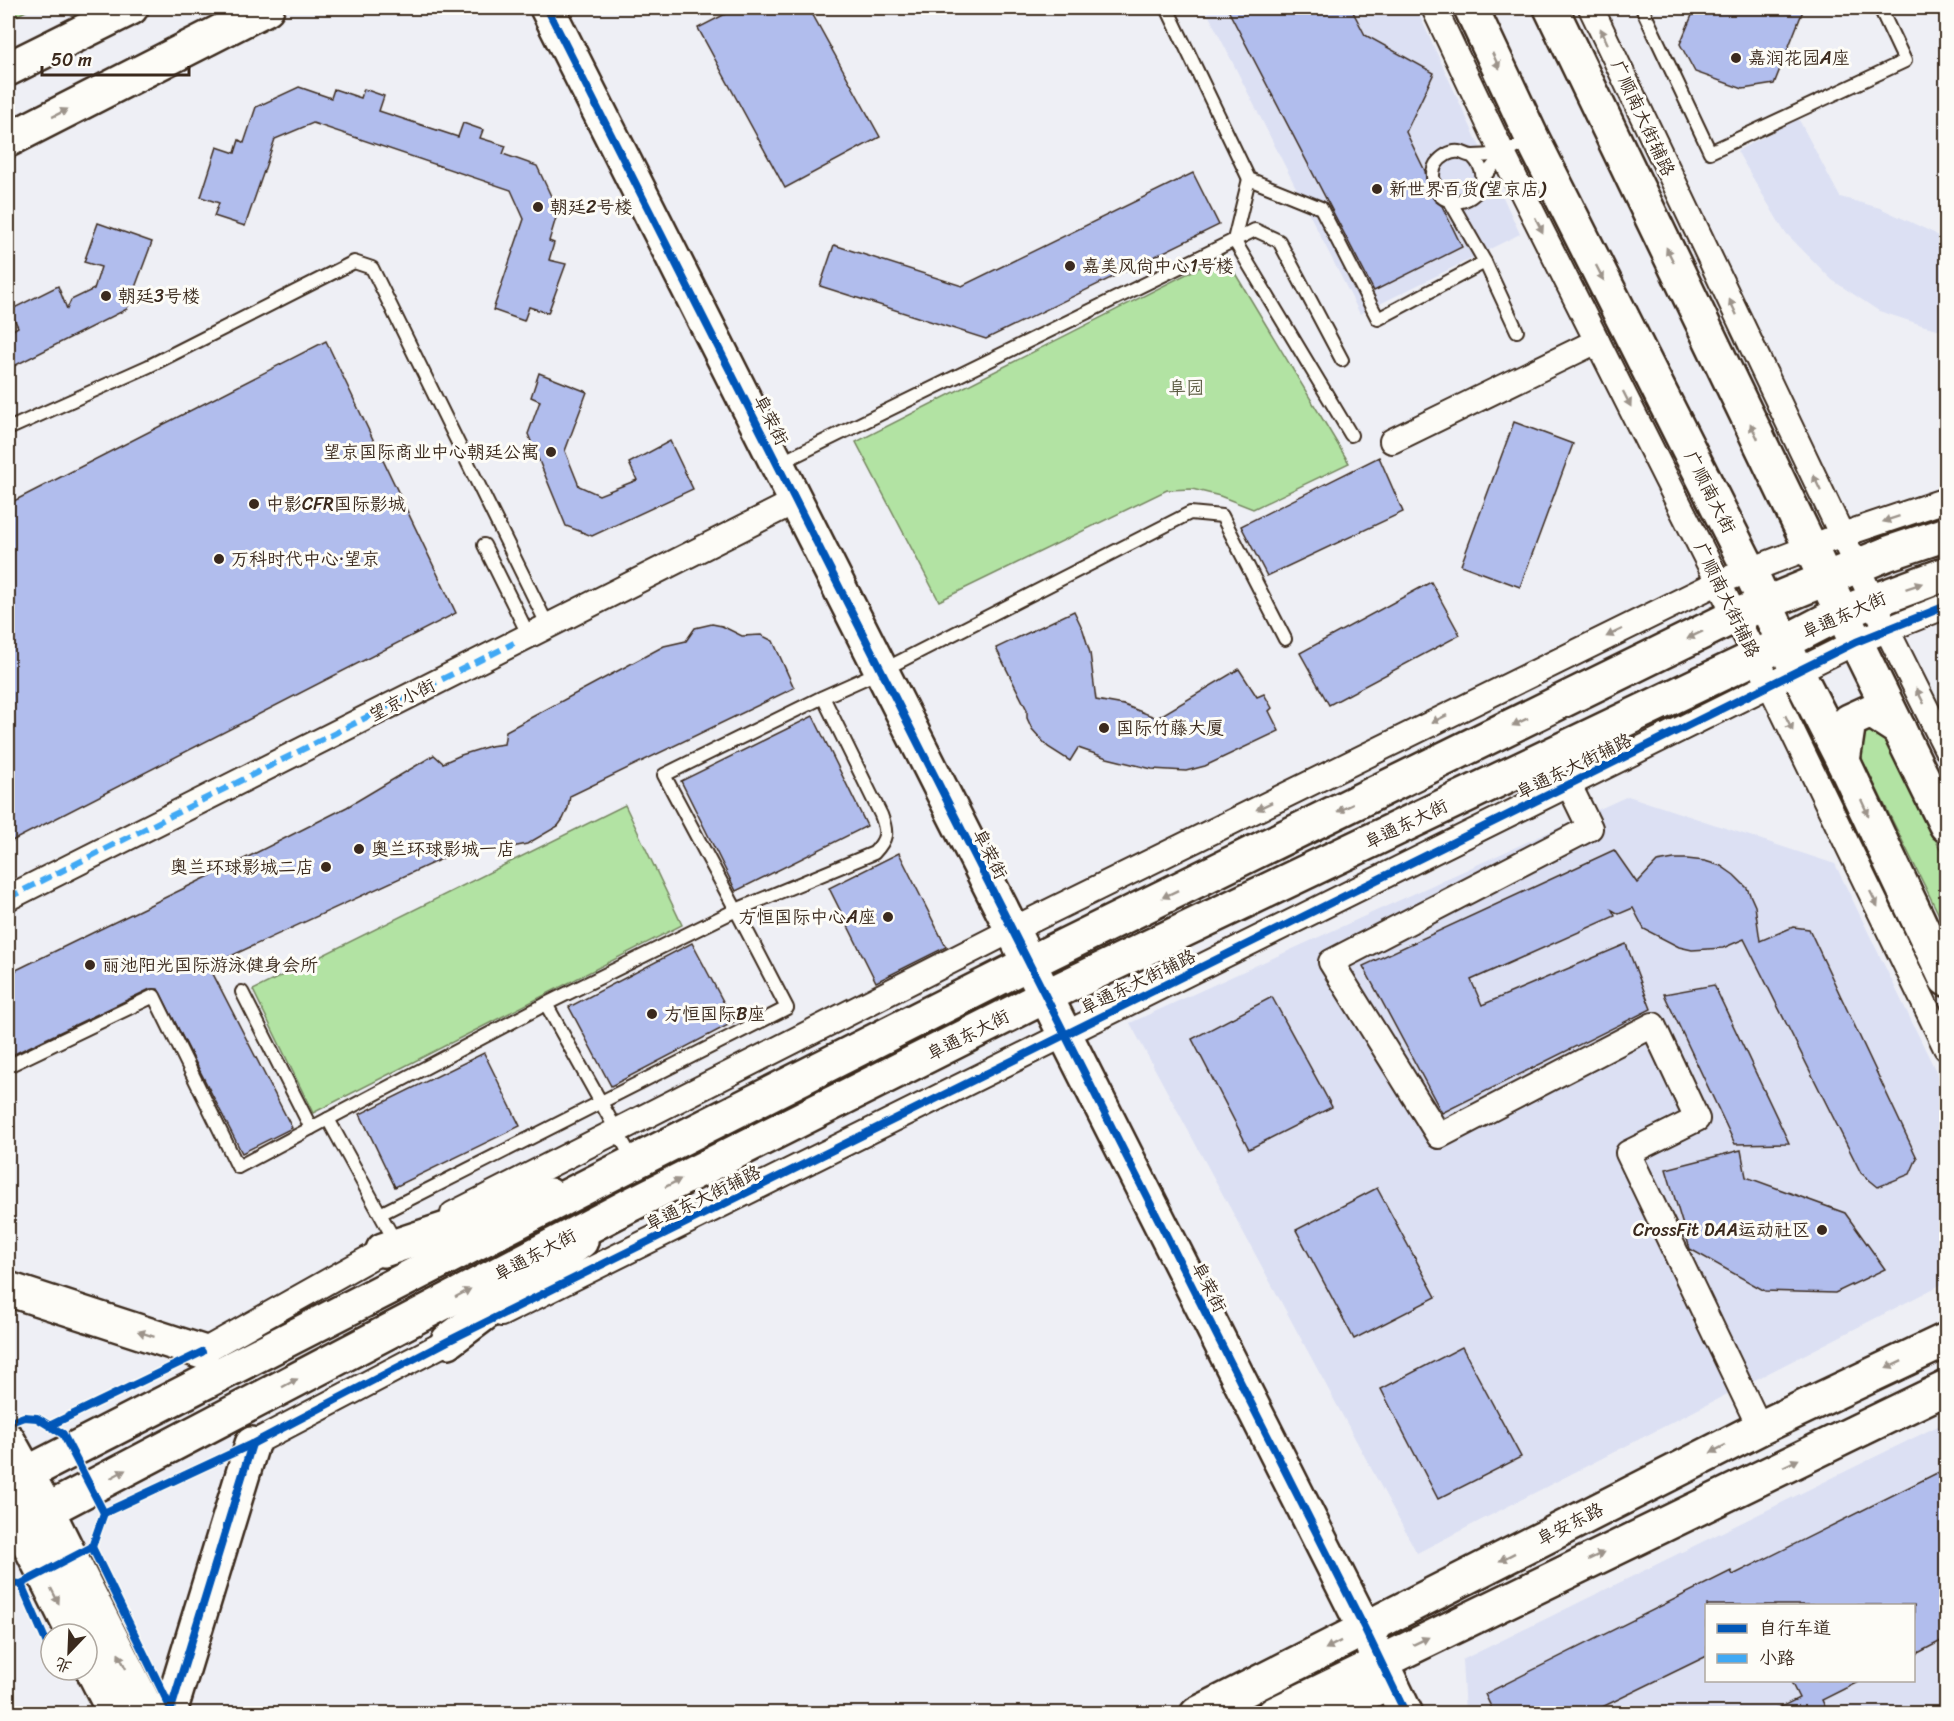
<svg xmlns="http://www.w3.org/2000/svg" width="1954" height="1721" viewBox="0 0 1954 1721" font-family="Sriracha,'LXGW WenKai TC',sans-serif">
<style>
.built{fill:#dce0f3;fill-rule:evenodd}
.green{fill:#b2e3a3;stroke:#768660;stroke-width:1.5}
.building{fill:#b1bded;stroke:#3b2a1e;stroke-width:1.5}
.lines{fill:none;stroke-linecap:round;stroke-linejoin:round}
.lane-casing{stroke:#3b2a1e;stroke-width:16}
.street-casing{stroke:#3b2a1e;stroke-width:28}
.secondary-casing{stroke:#3b2a1e;stroke-width:38}
.primary-casing{stroke:#3b2a1e;stroke-width:38}
.lane{stroke:#fdfcf7;stroke-width:12}
.street{stroke:#fdfcf7;stroke-width:24}
.secondary{stroke:#fdfcf7;stroke-width:33}
.primary{stroke:#fdfcf7;stroke-width:33}
.quiet{stroke:#3fa9f5;stroke-width:6;stroke-dasharray:12 6;stroke-linecap:butt}
.cycleway-casing{stroke:#fdfcf7;stroke-width:11}
.cycleway{stroke:#0057b8;stroke-width:8}
.oneway{fill:#9c938a}
.poi-dot{fill:#3b2a1e;stroke:#fdfcf7;stroke-width:2}
.labels{text-anchor:middle;dominant-baseline:central;stroke-width:6;stroke-linejoin:round;paint-order:stroke}
.poi-label{font-size:18px;fill:#3b2a1e;stroke:#fdfcf7;text-anchor:start}
.street-label{font-size:18px;fill:#3b2a1e;stroke:#fdfcf7}
.park-label{font-size:18px;fill:#59583f;stroke:#fdfcf7}
</style>
<rect width="100%" height="100%" fill="#eeeff5"/>
<filter id="ink" filterUnits="userSpaceOnUse"><feTurbulence type="fractalNoise" baseFrequency=".0167" numOctaves="2"/><feDisplacementMap in="SourceGraphic" scale="12" xChannelSelector="R" yChannelSelector="G"/><feConvolveMatrix kernelMatrix="1 2 1 2 8 2 1 2 1" color-interpolation-filters="sRGB"/></filter>
<g filter="url(#ink)">
<g class="built">
<path d="M1205 8H1416L1520 234 1360 314Z"/>
<path d="M1798 118 1840 197 1880 208 1934 233 1946 243V331L1925 326 1879 311 1832 280 1784 231 1737 151Z"/>
<path d="M1628 796 1835 864 1946 1092V1282L1417 1553 1130 1023Z"/>
<path d="M1946 1422V1713H1465L1462 1660ZM1706 1606H1914V1680H1706Z"/>
</g>
<g class="green">
<path d="M8 8H32L8 20Z"/>
<path d="M1224 255 1349 463 1253 509 1220 496 1192 489 1167 490 939 601 856 442Z"/>
<path d="M1879 725 1946 861V929L1854 743 1858 728Z"/>
<path d="M625 805 682 925 313 1113 253 990Z"/>
</g>
<g class="building">
<path d="M737 8H809L880 137 785 188 698 28Z"/>
<path d="M1227 8H1351L1365 35 1434 73 1406 132 1425 171 1428 190 1435 201 1442 206 1462 247 1374 291Z"/>
<path d="M1695 8H1804L1774 84 1743 89 1695 72 1680 44Z"/>
<path d="M299 87 331 98 334 89 361 98 364 89 384 96 379 111 458 137 463 123 483 130 480 138 506 146 503 154 537 166 558 211 549 241 554 243 549 260 566 264 548 313 529 307 524 321 493 310 524 219 511 190 313 123 275 139 245 226 214 216 219 203 201 197 217 147 235 153 239 140 244 143 256 107Z"/>
<path d="M1193 173 1219 225 986 339 820 286 834 245 962 286Z"/>
<path d="M98 223 152 242 127 309 8 369V333L18 327 10 310 58 286 67 309 71 300 94 289 101 267 84 262Z"/>
<path d="M326 341 456 613 8 843V504Z"/>
<path d="M539 373 587 392 565 451 579 486 599 495 637 480 629 463 670 441 693 489 592 536 566 526 528 434 540 401 531 397Z"/>
<path d="M1514 422 1573 444 1520 587 1461 565Z"/>
<path d="M1379 457 1403 512 1267 576 1241 526Z"/>
<path d="M1431 582 1460 635 1329 705 1300 653Z"/>
<path d="M1074 611 1083 630 1090 653 1096 700 1124 705 1157 718 1239 669 1257 697 1264 694 1272 708 1269 711 1279 731 1205 766 1186 771 1152 769 1107 758 1078 748 1070 761 1048 747 1032 729 1027 718V710L996 648Z"/>
<path d="M712 624 722 626 742 636 761 635 773 641 794 688 570 796 568 808 563 819 558 826 527 844 493 851 463 849 209 966 292 1128 242 1153 158 989H150L8 1057V974L232 865 347 807 434 755 443 763 461 755 490 746 504 744 506 731 664 646 686 641 695 628Z"/>
<path d="M813 716 867 826 736 891 681 781Z"/>
<path d="M1614 850 1637 883 1657 862 1674 859H1687L1705 861 1721 866 1734 875 1747 888 1755 906 1760 941 1793 927 1809 929 1917 1158 1910 1174 1878 1187 1861 1173 1744 939 1723 948 1692 950 1679 947 1644 929 1633 908 1619 914 1612 910 1615 916 1471 980 1482 1005 1626 944 1651 1009 1442 1113 1363 966Z"/>
<path d="M899 853 946 947 876 982 829 888Z"/>
<path d="M692 943 734 1022 611 1086 569 1007Z"/>
<path d="M1714 985 1789 1143 1735 1144 1664 994Z"/>
<path d="M1272 997 1332 1107 1249 1149 1192 1039Z"/>
<path d="M484 1053 520 1126 395 1187 360 1114Z"/>
<path d="M1741 1150 1746 1177 1845 1213 1885 1269 1835 1293 1765 1291 1690 1249 1666 1169Z"/>
<path d="M1377 1188 1436 1297 1354 1339 1296 1230Z"/>
<path d="M1462 1347 1521 1457 1438 1499 1381 1389Z"/>
<path d="M1947 1468V1638L1914 1655V1605H1707V1656L1590 1713H1494L1485 1694 1731 1571 1733 1575Z"/>
<path d="M1790 1680H1862L1822 1700 1828 1713H1769L1799 1698Z"/>
</g>
<g class="lines">
<defs>
<g id="lane">
<path d="M1167 8 1249 179 1321 208 1378 319 1485 262 1450 201"/>
<path d="M1642 8 1710 152 1905 61 1880 8"/>
<path d="M1472 156C1506 190 1447 221 1435 186 1432 178 1432 171 1436 164 1441 157 1451 150 1460 152 1464 153 1468 156 1473 156 1482 156 1492 155 1501 154 1510 152 1521 144 1530 139"/>
<path d="M1249 179 1234 240 1351 435"/>
<path d="M1482 179 1503 154"/>
<path d="M1485 262 1517 331"/>
<path d="M8 429 149 366 354 262 372 268 548 626"/>
<path d="M778 464 1255 230 1279 241 1342 360"/>
<path d="M484 545 529 636"/>
<path d="M823 697 664 775 736 910 874 853C887 839 888 833 881 815L823 697 881 671 1190 513 1222 516 1285 639"/>
<path d="M242 992 311 1128"/>
<path d="M546 1004 633 1160"/>
<path d="M8 1066 154 996 238 1167 328 1119"/>
<path d="M380 1214 787 1008 736 910 546 1004 328 1119 396 1243"/>
</g>
<g id="street">
<path d="M1434 8 1503 154 1770 685 1946 1048"/>
<path d="M1591 8 1887 630 1946 748"/>
<path d="M1392 441 1597 341"/>
<path d="M1569 785 1590 828 1331 962 1439 1136 1653 1025 1697 1119 1628 1153 1760 1428"/>
<path d="M8 898 796 501"/>
<path d="M453 1214 1012 930 1719 582 1842 535 1946 500"/>
<path d="M501 1314 1856 642 1946 606"/>
<path d="M202 1352 398 1242"/>
<path d="M252 1444 462 1334"/>
<path d="M1336 1714 1392 1685"/>
</g>
<g id="secondary">
<path d="M547 8 1365 1629 1406 1714"/>
<path d="M8 69 131 8"/>
<path d="M8 140 267 8"/>
<path d="M383 1250 549 1195"/>
<path d="M8 1289 202 1352"/>
<path d="M448 1341 581 1241"/>
<path d="M8 1440 47 1510 149 1714"/>
<path d="M8 1502 74 1634"/>
<path d="M87 1659 115 1714"/>
<path d="M173 1714 171 1709 252 1444"/>
<path d="M1197 1714 1760 1428 1946 1340"/>
<path d="M1274 1714 1946 1388"/>
</g>
<g id="primary">
<path d="M1471 8 1532 138 1750 571 1798 673 1843 761 1946 979"/>
<path d="M1551 8 1856 642 1946 825"/>
<path d="M1843 761 1849 721 1871 711 1899 729"/>
<path d="M8 1483 607 1176 1029 963 1735 616 1889 553 1946 534"/>
<path d="M8 1533 19 1525 628 1206 1046 996 1756 657 1841 613 1946 574"/>
</g>
</defs>
<use href="#lane" class="lane-casing"/>
<use href="#street" class="street-casing"/>
<use href="#secondary" class="secondary-casing"/>
<use href="#primary" class="primary-casing"/>
<use href="#lane" class="lane"/>
<use href="#street" class="street"/>
<use href="#secondary" class="secondary"/>
<use href="#primary" class="primary"/>
<path class="quiet" d="M8 898 514 643"/>
<defs>
<g id="cycleway">
<path d="M547 8 1365 1629 1406 1714"/>
<path d="M8 1423 24 1417 37 1418 63 1434 104 1513 92 1547 21 1584 8 1583"/>
<path d="M51 1425 202 1352"/>
<path d="M104 1513 252 1444 448 1341 1856 642 1946 606"/>
<path d="M92 1547 171 1709"/>
<path d="M21 1584 51 1653"/>
<path d="M173 1714 171 1709 252 1444"/>
</g>
</defs>
<use href="#cycleway" class="cycleway-casing"/>
<use href="#cycleway" class="cycleway"/>
</g>
<defs><path id="oneway-solid" d="M-6-.8H1V-3.2L6.5 0L1 3.2V.8H-6Z" transform="scale(1.5)"/></defs>
<g class="oneway">
<use href="#oneway-solid" transform="translate(1604 36) rotate(-115)"/>
<use href="#oneway-solid" transform="translate(1496 61) rotate(65)"/>
<use href="#oneway-solid" transform="translate(60 113) rotate(-27)"/>
<use href="#oneway-solid" transform="translate(1539 225) rotate(63)"/>
<use href="#oneway-solid" transform="translate(1670 255) rotate(-116)"/>
<use href="#oneway-solid" transform="translate(1600 273) rotate(63)"/>
<use href="#oneway-solid" transform="translate(1733 307) rotate(-115)"/>
<use href="#oneway-solid" transform="translate(1627 399) rotate(63)"/>
<use href="#oneway-solid" transform="translate(1754 431) rotate(-116)"/>
<use href="#oneway-solid" transform="translate(1817 483) rotate(-115)"/>
<use href="#oneway-solid" transform="translate(1891 519) rotate(161)"/>
<use href="#oneway-solid" transform="translate(1914 586) rotate(-19)"/>
<use href="#oneway-solid" transform="translate(1614 633) rotate(154)"/>
<use href="#oneway-solid" transform="translate(1695 635) rotate(154)"/>
<use href="#oneway-solid" transform="translate(1920 696) rotate(-117)"/>
<use href="#oneway-solid" transform="translate(1439 719) rotate(154)"/>
<use href="#oneway-solid" transform="translate(1520 722) rotate(154)"/>
<use href="#oneway-solid" transform="translate(1789 723) rotate(64)"/>
<use href="#oneway-solid" transform="translate(1264 806) rotate(154)"/>
<use href="#oneway-solid" transform="translate(1345 808) rotate(154)"/>
<use href="#oneway-solid" transform="translate(1865 808) rotate(65)"/>
<use href="#oneway-solid" transform="translate(1170 894) rotate(154)"/>
<use href="#oneway-solid" transform="translate(1874 899) rotate(64)"/>
<use href="#oneway-solid" transform="translate(673 1183) rotate(-27)"/>
<use href="#oneway-solid" transform="translate(463 1293) rotate(-28)"/>
<use href="#oneway-solid" transform="translate(146 1334) rotate(-162)"/>
<use href="#oneway-solid" transform="translate(1894 1365) rotate(155)"/>
<use href="#oneway-solid" transform="translate(290 1383) rotate(-28)"/>
<use href="#oneway-solid" transform="translate(1718 1449) rotate(153)"/>
<use href="#oneway-solid" transform="translate(1791 1463) rotate(-26)"/>
<use href="#oneway-solid" transform="translate(118 1474) rotate(-28)"/>
<use href="#oneway-solid" transform="translate(1596 1556) rotate(-26)"/>
<use href="#oneway-solid" transform="translate(1507 1557) rotate(153)"/>
<use href="#oneway-solid" transform="translate(55 1596) rotate(63)"/>
<use href="#oneway-solid" transform="translate(1421 1641) rotate(-26)"/>
<use href="#oneway-solid" transform="translate(1333 1645) rotate(153)"/>
<use href="#oneway-solid" transform="translate(122 1661) rotate(-117)"/>
</g>
</g>
<g class="poi-dot">
<circle cx="1736" cy="58" r="6"/>
<circle cx="1377" cy="189" r="6"/>
<circle cx="538" cy="207" r="6"/>
<circle cx="1070" cy="266" r="6"/>
<circle cx="106" cy="296" r="6"/>
<circle cx="551" cy="452" r="6"/>
<circle cx="254" cy="504" r="6"/>
<circle cx="219" cy="559" r="6"/>
<circle cx="1104" cy="728" r="6"/>
<circle cx="359" cy="849" r="6"/>
<circle cx="326" cy="867" r="6"/>
<circle cx="888" cy="917" r="6"/>
<circle cx="90" cy="965" r="6"/>
<circle cx="652" cy="1014" r="6"/>
<circle cx="1822" cy="1230" r="6"/>
</g>
<g class="labels">
<g class="poi-label">
<text x="1748" y="58">嘉润花园A座</text>
<text x="1389" y="189">新世界百货(望京店)</text>
<text x="550" y="207">朝廷2号楼</text>
<text x="1082" y="266">嘉美风尚中心1号楼</text>
<text x="118" y="296">朝廷3号楼</text>
<text x="539" y="452" text-anchor="end">望京国际商业中心朝廷公寓</text>
<text x="266" y="504">中影CFR国际影城</text>
<text x="231" y="559">万科时代中心·望京</text>
<text x="1116" y="728">国际竹藤大厦</text>
<text x="371" y="849">奥兰环球影城一店</text>
<text x="314" y="867" text-anchor="end">奥兰环球影城二店</text>
<text x="876" y="917" text-anchor="end">方恒国际中心A座</text>
<text x="102" y="965">丽池阳光国际游泳健身会所</text>
<text x="664" y="1014">方恒国际B座</text>
<text x="1810" y="1230" text-anchor="end">CrossFit DAA运动社区</text>
</g>
<g class="street-label">
<text transform="translate(1643 118) rotate(65)">广顺南大街辅路</text>
<text transform="translate(771 420) rotate(63)">阜荣街</text>
<text transform="translate(1710 492) rotate(63)">广顺南大街</text>
<text transform="translate(1727 600) rotate(64)">广顺南大街辅路</text>
<text transform="translate(1844 615) rotate(-24)">阜通东大街</text>
<text transform="translate(402 700) rotate(-27)">望京小街</text>
<text transform="translate(1574 766) rotate(-26)">阜通东大街辅路</text>
<text transform="translate(1406 824) rotate(-26)">阜通东大街</text>
<text transform="translate(990 854) rotate(63)">阜荣街</text>
<text transform="translate(1138 982) rotate(-26)">阜通东大街辅路</text>
<text transform="translate(968 1035) rotate(-27)">阜通东大街</text>
<text transform="translate(703 1198) rotate(-26)">阜通东大街辅路</text>
<text transform="translate(535 1255) rotate(-28)">阜通东大街</text>
<text transform="translate(1209 1287) rotate(63)">阜荣街</text>
<text transform="translate(1570 1524) rotate(-27)">阜安东路</text>
</g>
<g class="park-label">
<text x="1186" y="388">阜园</text>
</g>
</g>
<rect width="1954" height="1721" fill="none" stroke="#fdfcf7" stroke-width="30"/>
<rect x="15" y="15" width="1924" height="1691" fill="none" stroke="#3b2a1e" stroke-width="2" filter="url(#ink)"/>
<rect x="1705" y="1604" width="210" height="78" fill="#fdfcf7" stroke="#afa8a0" stroke-width="1.5"/>
<rect x="1717" y="1624" width="30" height="9" fill="#0057b8" stroke="#afa8a0" stroke-width="1.5"/>
<text x="1759" y="1634" font-size="18" fill="#3b2a1e">自行车道</text>
<rect x="1717" y="1654" width="30" height="9" fill="#3fa9f5" stroke="#afa8a0" stroke-width="1.5"/>
<text x="1759" y="1664" font-size="18" fill="#3b2a1e">小路</text>
<g transform="translate(69 1652) rotate(203)"><circle r="28" fill="#fdfcf7" stroke="#afa8a0" stroke-width="1.5"/>
<path d="M0-4.5L10 22L0 15L-10 22Z" fill="#3b2a1e"/>
<text y="-9" font-size="16" font-weight="bold" text-anchor="middle" fill="#3b2a1e">北</text>
</g>
<path d="M42 66v9h147v-9" fill="none" stroke="#3b2a1e" stroke-width="3"/>
<text x="51" y="66" font-size="18" fill="#3b2a1e" stroke="#fdfcf7" stroke-width="4.5" paint-order="stroke">50 m</text>
</svg>
